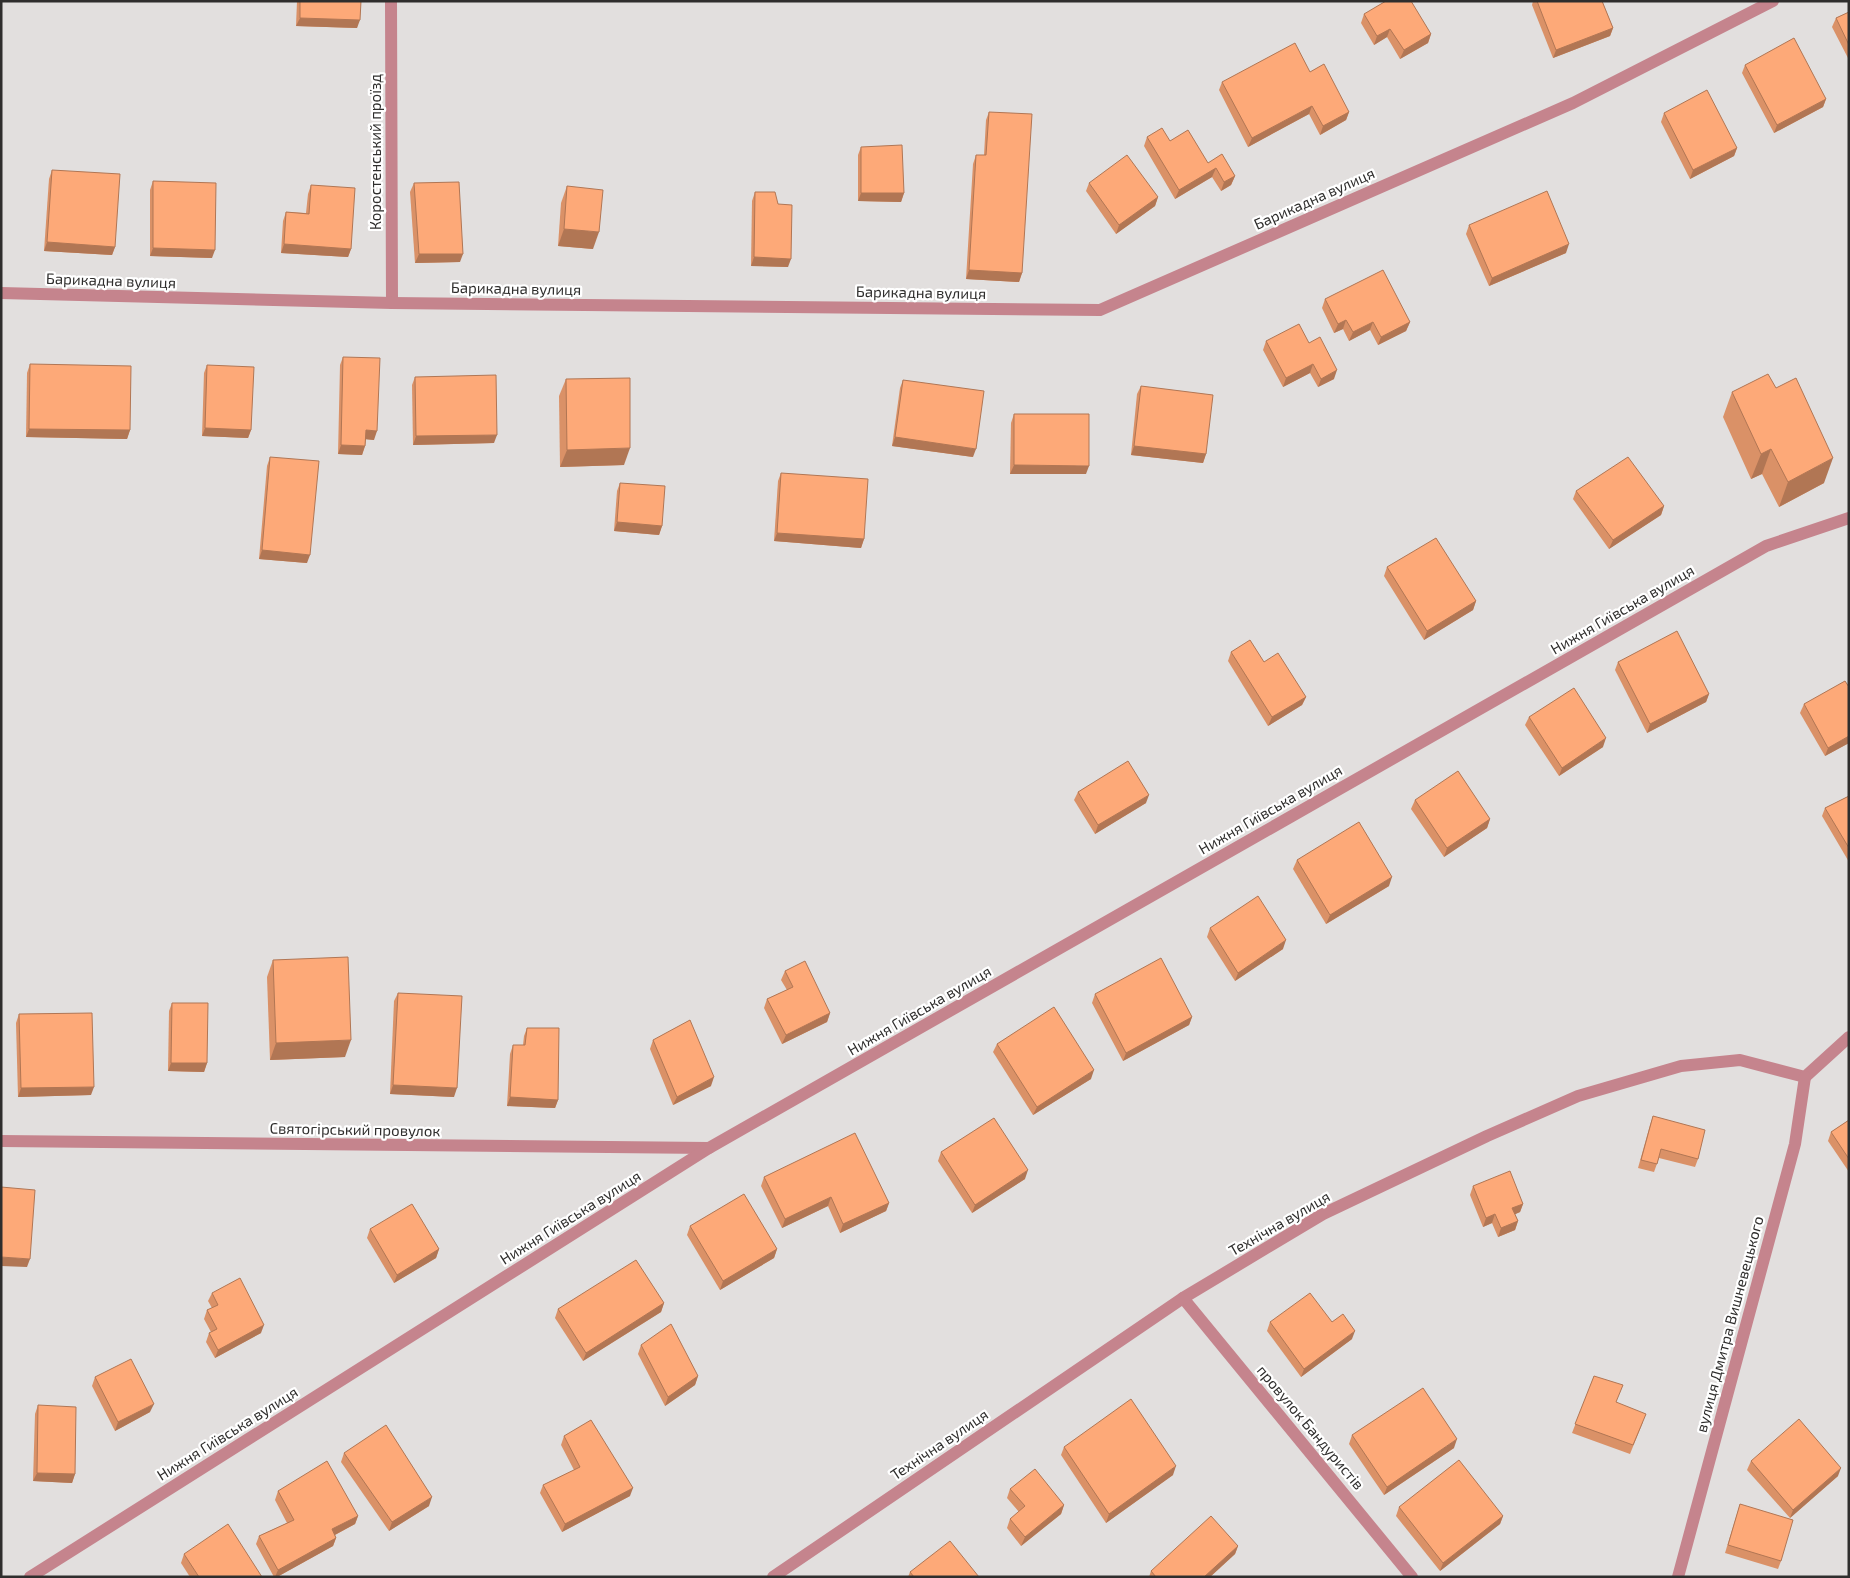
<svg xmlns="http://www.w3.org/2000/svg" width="1850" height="1578" viewBox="0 0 1850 1578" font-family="'Exo 2',sans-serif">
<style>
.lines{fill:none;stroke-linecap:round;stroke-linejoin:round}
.minor{stroke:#c5848d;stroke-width:12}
.wall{fill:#da9167}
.shaded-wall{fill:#b17654}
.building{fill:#fda978;stroke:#b17654}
.labels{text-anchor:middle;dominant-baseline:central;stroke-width:4.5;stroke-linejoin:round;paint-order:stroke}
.street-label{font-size:15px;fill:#2f2e2d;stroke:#fff}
</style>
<rect width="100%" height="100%" fill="#e2dfde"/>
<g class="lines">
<g class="minor">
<path d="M391 1 392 303"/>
<path d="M1 293 392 303 1100 310 1573 103 1773 1"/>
<path d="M1 1141 709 1148"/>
<path d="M1183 1298 1412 1577"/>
<path d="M30 1577 709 1148 1766 546 1849 518"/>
<path d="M773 1577 1183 1298 1323 1214 1487 1136 1578 1096 1681 1066 1740 1060 1805 1077 1849 1037"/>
<path d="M1678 1577 1795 1144 1805 1077"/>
</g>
</g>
<g class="wall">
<path d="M297 1H361L357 28 296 26Z"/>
<path d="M1533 1H1602L1613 28 1610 36 1553 58 1532 5Z"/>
<path d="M1849 12V60L1832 27 1836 18Z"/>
<path d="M1364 14 1431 34 1428 43 1400 59 1387 37 1374 45 1361 23Z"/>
<path d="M1745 65 1826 99 1823 107 1774 133 1742 73Z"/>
<path d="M1310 72 1349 112 1346 120 1320 135 1309 114 1248 147 1219 90 1222 82Z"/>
<path d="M989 112 1022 273 1019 282 966 279 973 164 976 155H984L986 120Z"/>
<path d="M1664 113 1737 148 1734 156 1690 179 1661 122Z"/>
<path d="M1147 137 1170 141 1208 163 1235 176 1231 185 1221 191 1212 177 1175 199 1144 146Z"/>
<path d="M861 147 904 193 901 202 858 201V155Z"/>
<path d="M52 170 115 247 112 255 44 251 49 179Z"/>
<path d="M153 181 212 258 150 256V190Z"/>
<path d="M414 183 460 262 415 263 410 192Z"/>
<path d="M1089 183 1158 197 1155 206 1116 234 1086 191Z"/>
<path d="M311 185 351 249 348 257 281 253 283 221 286 212 306 213 308 194Z"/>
<path d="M567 186 593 249 558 246 561 203Z"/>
<path d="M755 192 778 204 788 267 751 266 752 201Z"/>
<path d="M1469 225 1566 253 1489 286 1466 234Z"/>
<path d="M1325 299 1410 322 1406 331 1378 345 1370 330 1349 341 1343 329 1334 333 1322 308Z"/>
<path d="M1266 341 1309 343 1334 379 1318 387 1310 373 1283 387 1263 350Z"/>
<path d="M343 357 374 440 366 439 365 446 362 455 338 454 340 365Z"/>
<path d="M30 364 130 430 127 439 26 437 27 373Z"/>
<path d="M207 365 251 430 248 438 202 436 204 373Z"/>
<path d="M415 377 494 443 413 445 412 385Z"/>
<path d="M566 379 624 465 560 467 559 396Z"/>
<path d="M903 380 973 457 892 446 900 388Z"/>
<path d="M1141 386 1206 454 1203 463 1131 455 1137 394Z"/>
<path d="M1776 388 1824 483 1779 507 1762 474 1751 479 1723 417 1732 392Z"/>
<path d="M1014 414 1086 474H1010L1011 423Z"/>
<path d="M270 457 307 563 259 559 267 466Z"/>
<path d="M781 473 864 539 861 548 774 541 778 481Z"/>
<path d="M620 483 662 526 659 535 614 531 617 491Z"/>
<path d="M1576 491 1664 506 1661 515 1609 549 1573 499Z"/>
<path d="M1387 567 1476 601 1473 610 1424 640 1384 576Z"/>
<path d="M1231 652 1264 662 1306 697 1302 705 1268 726 1228 661Z"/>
<path d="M1618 662 1709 694 1706 702 1647 733 1615 670Z"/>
<path d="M1849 687V743L1825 756 1800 713 1804 704Z"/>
<path d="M1529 717 1603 747 1559 776 1525 725Z"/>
<path d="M1078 792 1146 803 1095 834 1074 800Z"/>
<path d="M1849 796V862L1822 816 1825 808Z"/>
<path d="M1415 800 1490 819 1487 828 1444 857 1411 809Z"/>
<path d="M1297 860 1389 886 1326 924 1293 869Z"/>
<path d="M1210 928 1283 949 1235 981 1207 937Z"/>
<path d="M273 960 345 1057 270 1060 267 977Z"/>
<path d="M785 971 830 1013 827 1022 782 1044 764 1008 767 999 787 990 781 980Z"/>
<path d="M398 993 454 1097 390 1094 394 1001Z"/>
<path d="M1095 994 1192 1017 1189 1025 1123 1061 1092 1003Z"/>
<path d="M172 1003 207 1063 204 1072 168 1071 169 1011Z"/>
<path d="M19 1014 91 1095 18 1097 16 1023Z"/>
<path d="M527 1028 558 1100 555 1108 507 1106 510 1054 513 1045H523L524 1036Z"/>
<path d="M653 1040 711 1086 673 1105 650 1049Z"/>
<path d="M997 1044 1091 1079 1033 1115 993 1052Z"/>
<path d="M1653 1116 1698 1159 1695 1167 1659 1158 1654 1172 1638 1168 1650 1125Z"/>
<path d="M1849 1120V1172L1828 1141 1831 1132Z"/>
<path d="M941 1152 1025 1179 972 1213 938 1161Z"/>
<path d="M764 1177 889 1203 886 1211 840 1233 828 1206 782 1228 761 1186Z"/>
<path d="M1473 1186 1523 1204 1520 1212 1515 1214 1518 1221 1515 1230 1498 1237 1492 1223 1483 1227 1470 1195Z"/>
<path d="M690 1226 777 1249 774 1258 720 1290 687 1235Z"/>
<path d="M370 1229 439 1249 436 1258 394 1283 367 1238Z"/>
<path d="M212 1293 261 1333 215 1358 206 1342 209 1333 211 1332 204 1319 207 1310 212 1308 208 1301Z"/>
<path d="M664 1303 661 1312 583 1361 555 1318 558 1309Z"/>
<path d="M1270 1322H1332L1352 1339 1301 1377 1267 1331Z"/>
<path d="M641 1345 698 1376 695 1385 665 1406 638 1354Z"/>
<path d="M1594 1376 1616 1402 1643 1422 1630 1454 1572 1433Z"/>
<path d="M95 1377 150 1412 115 1431 92 1386Z"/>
<path d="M38 1405 75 1474 72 1483 33 1481 35 1414Z"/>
<path d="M1352 1435 1454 1448 1384 1495 1349 1444Z"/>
<path d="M564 1436 630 1496 562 1532 540 1493 543 1485 574 1470 561 1445Z"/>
<path d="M1064 1447 1173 1475 1106 1523 1061 1455Z"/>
<path d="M344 1453 429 1506 389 1531 341 1462Z"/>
<path d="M1751 1461 1838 1476 1790 1518 1747 1470Z"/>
<path d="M1010 1489 1064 1505 1061 1514 1021 1546 1007 1528 1010 1519 1019 1512 1007 1498Z"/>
<path d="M278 1491 358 1516 355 1524 335 1535 336 1538 333 1546 277 1577H274L256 1544 259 1536 287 1523 275 1500Z"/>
<path d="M1740 1504 1781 1561 1778 1569 1725 1553Z"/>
<path d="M1399 1507 1503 1516 1500 1524 1440 1571 1396 1516Z"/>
<path d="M1238 1546 1235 1554 1210 1577H1149L1151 1571Z"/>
<path d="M184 1554 262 1577H190L181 1563Z"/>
<path d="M910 1572 979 1577H908Z"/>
</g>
<g class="shaded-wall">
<path d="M300 18 360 20 357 28 296 26Z"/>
<path d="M1613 28 1610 36 1553 58 1556 50Z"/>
<path d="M1390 29 1387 37 1374 45 1377 36Z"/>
<path d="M1431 34 1428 43 1400 59 1404 50Z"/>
<path d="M1826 99 1823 107 1774 133 1777 125Z"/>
<path d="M1312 106 1309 114 1248 147 1252 138Z"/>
<path d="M1349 112 1346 120 1320 135 1323 126Z"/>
<path d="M1737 148 1734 156 1690 179 1693 170Z"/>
<path d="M1216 168 1212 177 1175 199 1179 190Z"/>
<path d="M1235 176 1231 185 1221 191 1224 182Z"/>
<path d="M861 193H904L901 202 858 201Z"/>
<path d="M1158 197 1155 206 1116 234 1119 225Z"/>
<path d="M564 229 599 232 593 249 558 246Z"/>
<path d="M47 242 115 247 112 255 44 251Z"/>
<path d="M284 244 351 249 348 257 281 253Z"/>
<path d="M1569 244 1566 253 1489 286 1492 278Z"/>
<path d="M153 248 215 250 212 258 150 256Z"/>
<path d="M419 254H463L460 262 415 263Z"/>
<path d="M754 257 791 259 788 267 751 266Z"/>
<path d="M969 270 1022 273 1019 282 966 279Z"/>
<path d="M1346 320 1343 329 1334 333 1338 324Z"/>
<path d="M1373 322 1370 330 1349 341 1353 332Z"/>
<path d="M1410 322 1406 331 1378 345 1381 337Z"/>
<path d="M1313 364 1310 373 1283 387 1286 378Z"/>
<path d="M1337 370 1334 379 1318 387 1321 379Z"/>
<path d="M205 428 251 430 248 438 202 436Z"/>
<path d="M29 429 130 430 127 439 26 437Z"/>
<path d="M366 430 377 431 374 440 363 439Z"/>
<path d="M497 435 494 443 413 445 416 436Z"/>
<path d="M895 437 976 449 973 457 892 446Z"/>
<path d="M341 445 365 446 362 455 338 454Z"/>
<path d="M1134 446 1206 454 1203 463 1131 455Z"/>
<path d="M630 448 624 465 560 467 567 450Z"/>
<path d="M1771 449 1762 474 1751 479 1761 454Z"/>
<path d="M1833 458 1824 483 1779 507 1788 482Z"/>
<path d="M1014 465 1089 466 1086 474H1010Z"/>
<path d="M1664 506 1661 515 1609 549 1613 540Z"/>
<path d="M617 522 662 526 659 535 614 531Z"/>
<path d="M777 533 864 539 861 548 774 541Z"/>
<path d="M262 550 310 555 307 563 259 559Z"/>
<path d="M1476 601 1473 610 1424 640 1427 631Z"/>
<path d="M1709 694 1706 702 1647 733 1650 724Z"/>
<path d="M1306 697 1302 705 1268 726 1272 717Z"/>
<path d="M1849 736V743L1825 756 1828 748Z"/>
<path d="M1606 738 1603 747 1559 776 1562 768Z"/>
<path d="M1149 795 1146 803 1095 834 1098 825Z"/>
<path d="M1490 819 1487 828 1444 857 1447 848Z"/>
<path d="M1392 877 1389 886 1326 924 1330 915Z"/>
<path d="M1286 940 1283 949 1235 981 1238 973Z"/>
<path d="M830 1013 827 1022 782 1044 786 1035Z"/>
<path d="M1192 1017 1189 1025 1123 1061 1126 1053Z"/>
<path d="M351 1040 345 1057 270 1060 276 1043Z"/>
<path d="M171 1063H207L204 1072 168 1071Z"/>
<path d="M1094 1070 1091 1079 1033 1115 1037 1107Z"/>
<path d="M714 1077 711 1086 673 1105 677 1097Z"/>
<path d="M393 1085 457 1088 454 1097 390 1094Z"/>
<path d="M94 1087 91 1095 18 1097 21 1088Z"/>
<path d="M510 1097 558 1100 555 1108 507 1106Z"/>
<path d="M1028 1170 1025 1179 972 1213 975 1205Z"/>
<path d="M831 1197 828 1206 782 1228 785 1219Z"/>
<path d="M889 1203 886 1211 840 1233 843 1224Z"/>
<path d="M1523 1204 1520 1212 1509 1217 1512 1208Z"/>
<path d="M1495 1214 1492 1223 1483 1227 1486 1218Z"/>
<path d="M1518 1221 1515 1230 1498 1237 1501 1228Z"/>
<path d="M439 1249 436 1258 394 1283 397 1275Z"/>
<path d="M777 1249 774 1258 720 1290 723 1281Z"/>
<path d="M1 1257 30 1259 27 1267 1 1266Z"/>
<path d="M664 1303 661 1312 583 1361 586 1353Z"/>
<path d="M264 1325 261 1333 215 1358 218 1350Z"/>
<path d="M1355 1331 1352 1339 1301 1377 1304 1369Z"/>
<path d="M698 1376 695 1385 665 1406 668 1397Z"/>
<path d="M154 1404 150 1412 115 1431 118 1422Z"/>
<path d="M1457 1439 1454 1448 1384 1495 1387 1487Z"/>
<path d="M1176 1466 1173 1475 1106 1523 1109 1514Z"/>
<path d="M1841 1468 1838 1476 1790 1518 1793 1510Z"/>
<path d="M37 1473 75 1474 72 1483 33 1481Z"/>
<path d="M633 1488 630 1496 562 1532 565 1524Z"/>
<path d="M432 1497 429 1506 389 1531 392 1522Z"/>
<path d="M1064 1505 1061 1514 1021 1546 1025 1537Z"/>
<path d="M358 1516 355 1524 329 1538 332 1529Z"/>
<path d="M1503 1516 1500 1524 1440 1571 1443 1563Z"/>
<path d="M336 1538 333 1546 277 1577H275L278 1570Z"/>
<path d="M1238 1546 1235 1554 1210 1577H1204Z"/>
</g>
<g class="building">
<path d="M300 1H361L360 20 300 18Z"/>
<path d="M1386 1H1411L1431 34 1404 50 1390 29 1377 36 1364 14Z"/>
<path d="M1537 1H1602L1613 28 1556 50Z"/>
<path d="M1849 12V45L1836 18Z"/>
<path d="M1794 38 1826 99 1777 125 1745 65Z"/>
<path d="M1295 43 1310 72 1324 64 1349 112 1323 126 1312 106 1252 138 1222 82Z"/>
<path d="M1707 90 1737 148 1693 170 1664 113Z"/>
<path d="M989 112 1032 114 1022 273 969 270 976 155H986Z"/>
<path d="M1162 128 1170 141 1188 130 1208 163 1222 154 1235 176 1224 182 1216 168 1179 190 1147 137Z"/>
<path d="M902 145 904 193H861V147Z"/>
<path d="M1127 155 1158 197 1119 225 1089 183Z"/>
<path d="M52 170 120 174 115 247 47 242Z"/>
<path d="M153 181 216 183 215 250 153 248Z"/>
<path d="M459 182 463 254H419L414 183Z"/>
<path d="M311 185 355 188 351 249 284 244 286 212 309 214Z"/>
<path d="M567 186 603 190 599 232 564 229Z"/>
<path d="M1547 191 1569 244 1492 278 1469 225Z"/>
<path d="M755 192H775L778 204 792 205 791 259 754 257Z"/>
<path d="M1383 270 1410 322 1381 337 1373 322 1353 332 1346 320 1338 324 1325 299Z"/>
<path d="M1299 324 1309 343 1320 337 1337 370 1321 379 1313 364 1286 378 1266 341Z"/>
<path d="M343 357 380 358 377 431 366 430 365 446 341 445Z"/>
<path d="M30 364 131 366 130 430 29 429Z"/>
<path d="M207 365 254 367 251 430 205 428Z"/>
<path d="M1768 374 1776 388 1796 378 1833 458 1788 482 1771 449 1761 454 1732 392Z"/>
<path d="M496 375 497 435 416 436 415 377Z"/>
<path d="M630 378V448L567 450 566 379Z"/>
<path d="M903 380 984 391 976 449 895 437Z"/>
<path d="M1141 386 1213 395 1206 454 1134 446Z"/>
<path d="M1014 414H1089V466L1014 465Z"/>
<path d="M270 457 319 461 310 555 262 550Z"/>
<path d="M1628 457 1664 506 1613 540 1576 491Z"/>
<path d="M781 473 868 479 864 539 777 533Z"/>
<path d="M620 483 665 486 662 526 617 522Z"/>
<path d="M1436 538 1476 601 1427 631 1387 567Z"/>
<path d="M1677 631 1709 694 1650 724 1618 662Z"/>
<path d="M1250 640 1264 662 1278 653 1306 697 1272 717 1231 652Z"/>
<path d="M1845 681 1849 687V736L1828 748 1804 704Z"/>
<path d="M1574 688 1606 738 1562 768 1529 717Z"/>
<path d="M1128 761 1149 795 1098 825 1078 792Z"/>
<path d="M1458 771 1490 819 1447 848 1415 800Z"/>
<path d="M1849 796V848L1825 808Z"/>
<path d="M1359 822 1392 877 1330 915 1297 860Z"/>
<path d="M1258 896 1286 940 1238 973 1210 928Z"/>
<path d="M348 957 351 1040 276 1043 273 960Z"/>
<path d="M1161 958 1192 1017 1126 1053 1095 994Z"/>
<path d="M805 961 830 1013 786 1035 767 999 793 987 785 971Z"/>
<path d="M398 993 462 996 457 1088 393 1085Z"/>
<path d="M172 1003H208L207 1063H171Z"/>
<path d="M1054 1007 1094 1070 1037 1107 997 1044Z"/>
<path d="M92 1013 94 1087 21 1088 19 1014Z"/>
<path d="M690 1020 714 1077 677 1097 653 1040Z"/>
<path d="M527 1028H559L558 1100 510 1097 513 1045H525Z"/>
<path d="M1653 1116 1705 1130 1698 1159 1661 1149 1657 1164 1641 1160Z"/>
<path d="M994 1118 1028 1170 975 1205 941 1152Z"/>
<path d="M1849 1120V1159L1831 1132Z"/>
<path d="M855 1133 889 1203 843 1224 831 1197 785 1219 764 1177Z"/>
<path d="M1510 1171 1523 1204 1512 1208 1518 1221 1501 1228 1495 1214 1486 1218 1473 1186Z"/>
<path d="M1 1187 35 1190 30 1259 1 1257Z"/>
<path d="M744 1194 777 1249 723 1281 690 1226Z"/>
<path d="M412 1204 439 1249 397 1275 370 1229Z"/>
<path d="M636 1260 664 1303 586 1353 558 1309Z"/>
<path d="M240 1278 264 1325 218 1350 209 1333 217 1329 207 1310 218 1305 212 1293Z"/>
<path d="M1310 1293 1332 1322 1343 1314 1355 1331 1304 1369 1270 1322Z"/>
<path d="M671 1324 698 1376 668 1397 641 1345Z"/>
<path d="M131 1359 154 1404 118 1422 95 1377Z"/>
<path d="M1594 1376 1623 1385 1616 1402 1646 1414 1633 1445 1575 1424Z"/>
<path d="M1423 1388 1457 1439 1387 1487 1352 1435Z"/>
<path d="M1131 1399 1176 1466 1109 1514 1064 1447Z"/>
<path d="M38 1405 76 1407 75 1474 37 1473Z"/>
<path d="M1799 1419 1841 1468 1793 1510 1751 1461Z"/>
<path d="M591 1420 633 1488 565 1524 543 1485 580 1467 564 1436Z"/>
<path d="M386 1425 432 1497 392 1522 344 1453Z"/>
<path d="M1459 1460 1503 1516 1443 1563 1399 1507Z"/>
<path d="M327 1461 358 1516 332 1529 336 1538 278 1570 259 1536 294 1520 278 1491Z"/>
<path d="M1035 1469 1064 1505 1025 1537 1010 1519 1025 1506 1010 1489Z"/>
<path d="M1740 1504 1793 1520 1781 1561 1728 1545Z"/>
<path d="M1211 1516 1238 1546 1204 1577H1156L1151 1571Z"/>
<path d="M228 1524 262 1577H199L184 1554Z"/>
<path d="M950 1541 979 1577H914L910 1572Z"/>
</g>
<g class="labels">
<g class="street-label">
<text transform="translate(375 152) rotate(-90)">Коростенський проїзд</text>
<text transform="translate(1314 198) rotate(-24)">Барикадна вулиця</text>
<text transform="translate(111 280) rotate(2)">Барикадна вулиця</text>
<text transform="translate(516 288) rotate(1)">Барикадна вулиця</text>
<text transform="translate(921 292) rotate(1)">Барикадна вулиця</text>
<text transform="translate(1622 609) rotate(-30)">Нижня Гиївська вулиця</text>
<text transform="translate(1270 809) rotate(-30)">Нижня Гиївська вулиця</text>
<text transform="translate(919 1010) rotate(-30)">Нижня Гиївська вулиця</text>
<text transform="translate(355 1129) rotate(1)">Святогірський провулок</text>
<text transform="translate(570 1217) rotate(-32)">Нижня Гиївська вулиця</text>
<text transform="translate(1279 1223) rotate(-30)">Технічна вулиця</text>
<text transform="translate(1729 1324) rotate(-75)">вулиця Дмитра Вишневецького</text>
<text transform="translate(1311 1427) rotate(50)">провулок Бандуристів</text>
<text transform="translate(227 1433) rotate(-32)">Нижня Гиївська вулиця</text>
<text transform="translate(939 1444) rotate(-34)">Технічна вулиця</text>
</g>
</g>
<rect width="1850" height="1578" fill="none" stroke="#2f2e2d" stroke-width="5"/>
</svg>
